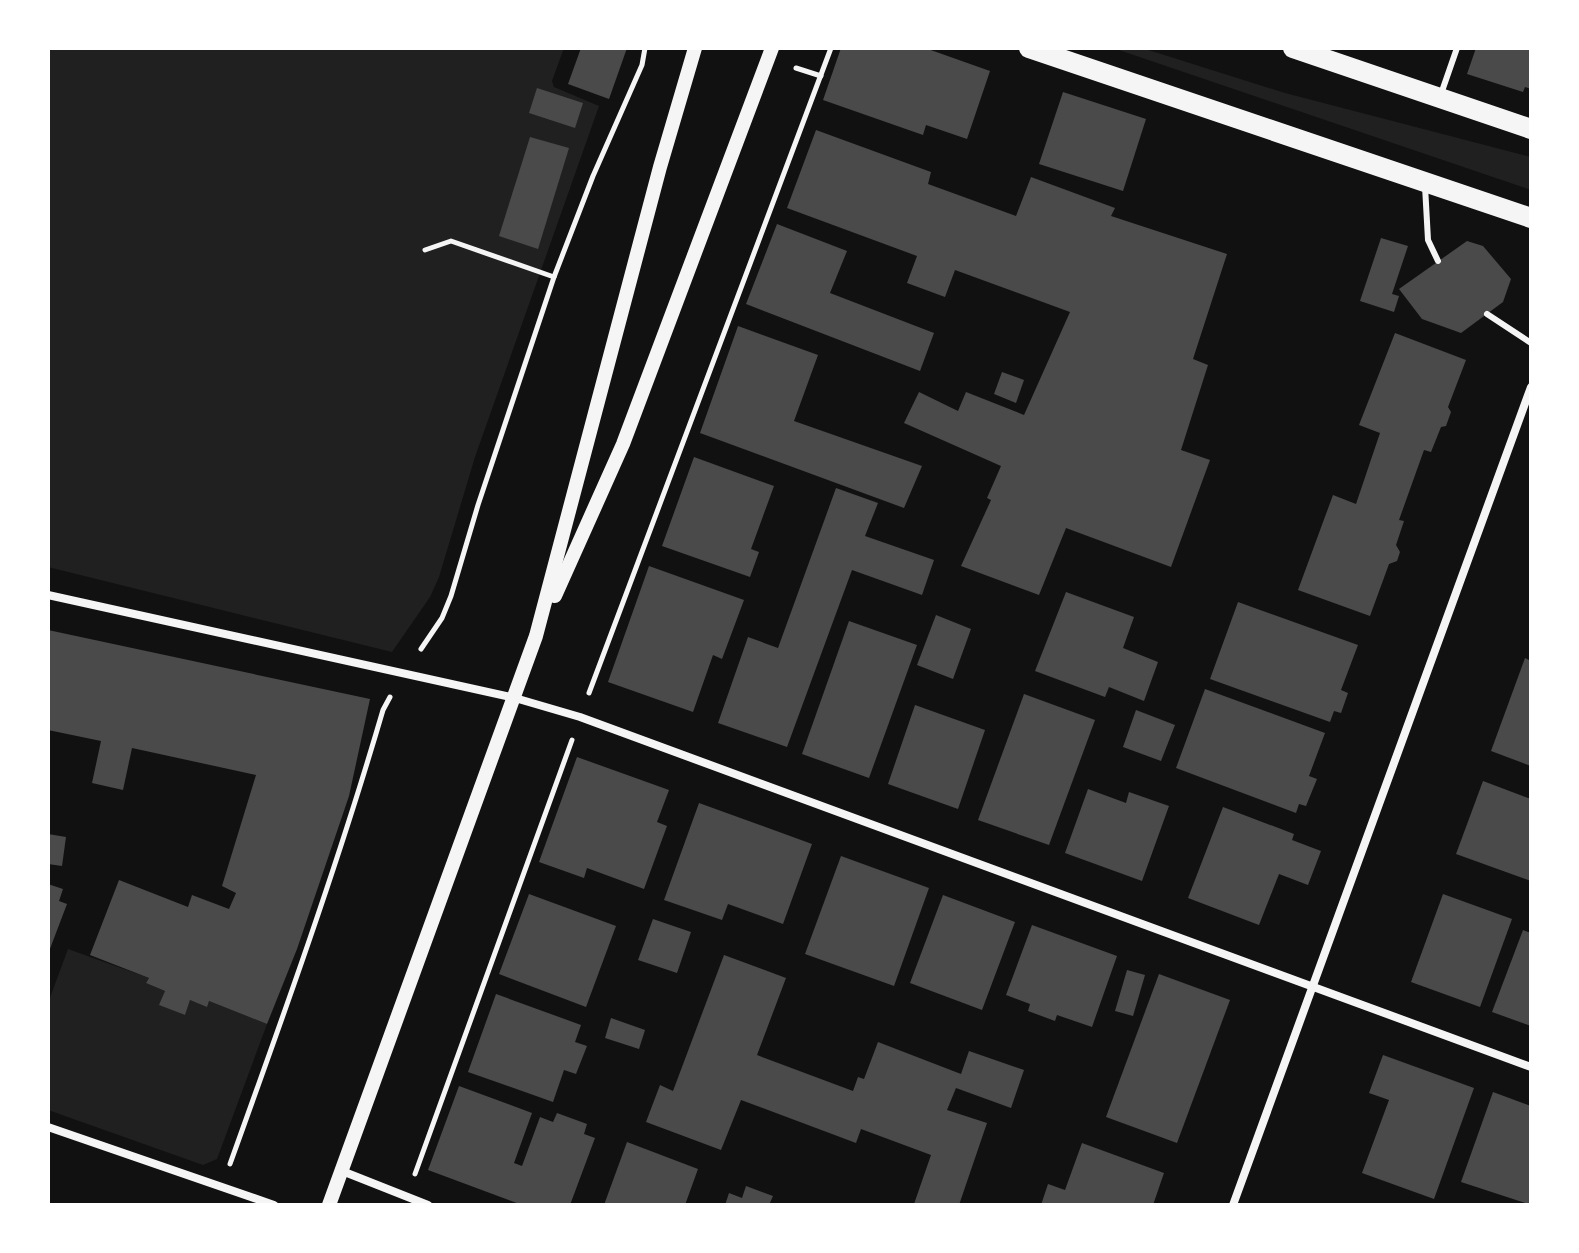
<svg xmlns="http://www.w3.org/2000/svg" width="1579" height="1253" viewBox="0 0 1579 1253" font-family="Manrope,sans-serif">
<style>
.green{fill:#202020}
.building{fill:#4a4a4a}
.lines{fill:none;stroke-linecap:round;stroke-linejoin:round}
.path{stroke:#f5f5f5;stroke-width:5}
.service{stroke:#f5f5f5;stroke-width:6}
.minor{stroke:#f5f5f5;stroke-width:8}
.tertiary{stroke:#f5f5f5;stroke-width:14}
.primary{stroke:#f5f5f5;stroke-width:20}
</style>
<rect width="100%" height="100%" fill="#111"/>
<g class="green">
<path d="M48 48H564L552 81 554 87 599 106 475 457 439 577 430 597 392 652 48 567Z"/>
<path d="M1113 48H1142L1285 93 1531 157V190Z"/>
<path d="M68 949 149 978 146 983 165 991 160 1005 185 1015 190 1000 206 1006 209 1001 267 1024 217 1159 203 1165 48 1110V1003Z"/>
</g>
<g class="building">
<path d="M581 48H627L609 99 568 84Z"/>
<path d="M841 48H925L990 71 967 139 926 125 923 135 823 100Z"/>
<path d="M1476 48H1531V89L1525 87 1523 92 1467 74Z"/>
<path d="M537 88 583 103 575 128 529 113Z"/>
<path d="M1063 92 1146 119 1123 191 1039 164Z"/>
<path d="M816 130 931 172 928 184 1016 216 1031 177 1115 208 1111 216 1227 254 1193 359 1208 365 1181 450 1210 460 1171 567 1066 528 1039 595 961 566 991 500 987 498 1001 466 904 423 919 392 958 411 966 392 1024 415 1070 312 955 270 945 297 907 283 917 256 787 208Z"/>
<path d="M530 137 569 148 538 249 499 236Z"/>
<path d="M777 224 847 251 830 293 934 333 920 371 746 304Z"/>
<path d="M1381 238 1408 246 1392 294 1399 296 1394 312 1360 301Z"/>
<path d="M1467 241 1483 246 1511 279 1503 302 1461 333 1422 319 1399 289Z"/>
<path d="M738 326 818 355 794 421 922 466 904 508 700 433Z"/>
<path d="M1395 333 1466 360 1448 407 1451 412 1446 426 1441 427 1431 452 1424 450 1399 520 1404 521 1396 545 1400 552 1397 561 1389 564 1370 616 1298 590 1333 495 1356 504 1380 433 1359 425Z"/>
<path d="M1002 372 1024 380 1016 403 994 394Z"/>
<path d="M694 457 774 486 751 549 759 552 750 577 662 546Z"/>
<path d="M836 488 878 503 865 536 934 560 922 595 852 570 787 747 718 723 748 637 778 648Z"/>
<path d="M649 566 744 600 722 659 713 655 693 712 608 682Z"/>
<path d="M1066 592 1134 617 1123 648 1158 662 1144 701 1109 687 1105 697 1035 671Z"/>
<path d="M1238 602 1358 645 1341 690 1348 693 1341 713 1334 711 1330 722 1210 679Z"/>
<path d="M936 615 971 629 953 679 917 665Z"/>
<path d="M849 621 917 645 869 778 802 754Z"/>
<path d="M48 630 370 699 349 796 297 949 267 1024 209 1001 207 1007 190 1000 185 1015 159 1005 165 991 146 983 149 978 90 955 119 880 188 907 192 895 229 909 236 893 222 886 256 775 132 748 123 790 92 783 101 741 48 730Z"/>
<path d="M1525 658 1531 661V766L1491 751Z"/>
<path d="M1205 689 1325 733 1309 776 1317 779 1306 806 1299 804 1296 813 1176 768Z"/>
<path d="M1024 694 1095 720 1049 845 978 820Z"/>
<path d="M915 705 985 730 958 809 888 784Z"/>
<path d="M1136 710 1175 725 1161 761 1123 747Z"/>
<path d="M577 757 669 790 657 822 667 826 644 889 587 868 584 878 539 862Z"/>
<path d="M1483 781 1531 799V881L1456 854Z"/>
<path d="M1088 789 1126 803 1129 792 1169 806 1142 881 1065 853Z"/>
<path d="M699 803 812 844 783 924 728 904 722 920 664 900Z"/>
<path d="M1223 807 1294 834 1292 840 1321 851 1308 885 1279 874 1259 925 1188 898Z"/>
<path d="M48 834 66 837 62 866 48 864Z"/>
<path d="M841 856 929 888 894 986 805 954Z"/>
<path d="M48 884 63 889 59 901 67 904 48 954Z"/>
<path d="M529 894 616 926 586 1007 499 974Z"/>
<path d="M1443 894 1512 919 1480 1007 1411 982Z"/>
<path d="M943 895 1015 922 982 1010 910 983Z"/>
<path d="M653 919 691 932 677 973 638 960Z"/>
<path d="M1032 925 1117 956 1092 1027 1057 1015 1055 1021 1028 1011 1030 1004 1006 995Z"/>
<path d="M1523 930 1531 933V1026L1492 1012Z"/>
<path d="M724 955 786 978 757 1055 853 1091 858 1077 864 1079 878 1042 961 1074 969 1051 1024 1070 1011 1108 956 1088 947 1110 987 1123 959 1205 914 1204 931 1155 861 1129 856 1143 741 1100 721 1150 646 1122 660 1085 673 1091Z"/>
<path d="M1127 970 1145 975 1133 1016 1115 1011Z"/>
<path d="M1159 974 1230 1000 1177 1143 1106 1117Z"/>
<path d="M496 994 581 1025 575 1042 587 1046 576 1074 564 1070 553 1102 468 1072Z"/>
<path d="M611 1018 645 1030 639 1049 605 1038Z"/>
<path d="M1383 1055 1474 1088 1434 1199 1362 1173 1389 1100 1369 1093Z"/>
<path d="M459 1086 532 1113 514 1163 522 1166 540 1117 553 1122 557 1113 587 1124 584 1134 595 1138 570 1205H522L428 1170Z"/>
<path d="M1493 1092 1531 1106V1205L1461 1182Z"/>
<path d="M627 1142 698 1169 685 1205H604Z"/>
<path d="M1082 1143 1164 1173 1153 1205H1041L1048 1184 1065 1190Z"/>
<path d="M746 1186 773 1196 769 1205H725L729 1193 742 1198Z"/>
</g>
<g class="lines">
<g class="path">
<path d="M796 68 821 76"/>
<path d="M425 250 451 241 554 277"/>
<path d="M421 649 442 618 451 596 478 505 554 277 593 176 642 65 645 48"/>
<path d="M589 693 831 48"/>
<path d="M230 1164C284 1014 338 864 383 710L390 697"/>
<path d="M415 1174 572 740"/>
</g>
<g class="service">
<path d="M1441 94 1457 48"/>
<path d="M1425 186 1428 240 1438 261"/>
<path d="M1487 314 1531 343"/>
</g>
<g class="minor">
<path d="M48 595 515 698 580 717 1531 1067"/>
<path d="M48 1127 274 1205"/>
<path d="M342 1171 428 1205"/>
<path d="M1233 1205 1531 387"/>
</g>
<g class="tertiary">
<path d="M555 596 623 444 772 48"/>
<path d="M329 1205 536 636 660 167 695 48"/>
</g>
<g class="primary">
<path d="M1029 48 1531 218"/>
<path d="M1293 48 1531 129"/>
</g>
</g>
<rect width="1579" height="1253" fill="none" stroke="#ffffff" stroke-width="100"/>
</svg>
